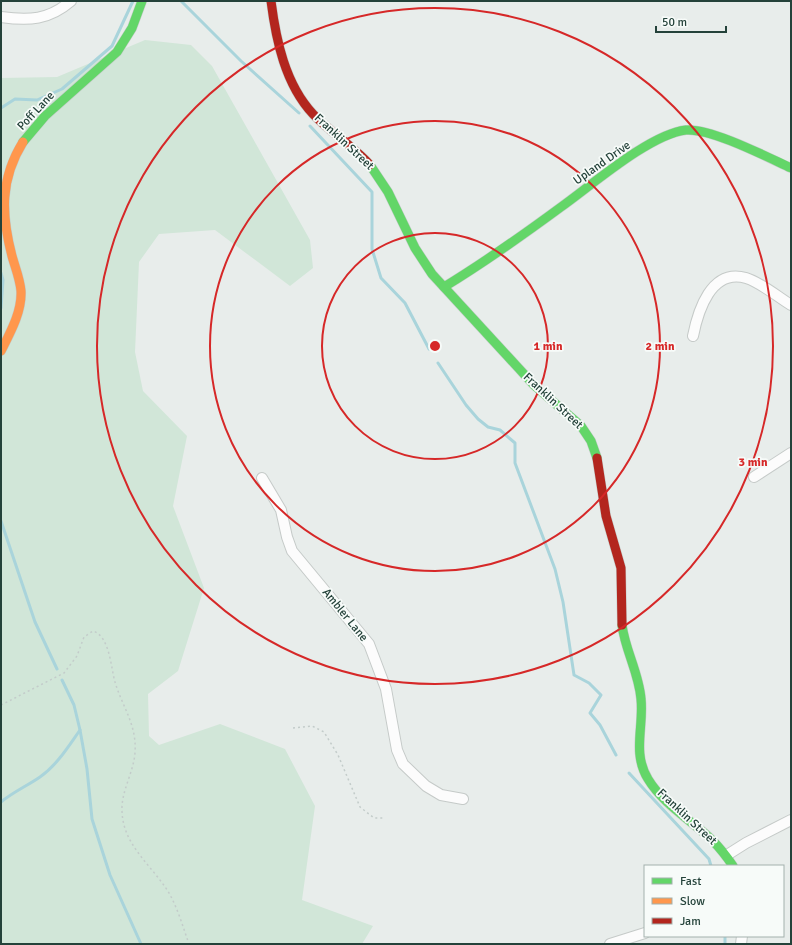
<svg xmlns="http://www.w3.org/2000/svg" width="792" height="945" viewBox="0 0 792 945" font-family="Signika,sans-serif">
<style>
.green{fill:#d1e6d8}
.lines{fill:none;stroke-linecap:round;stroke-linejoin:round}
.stream{stroke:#a9d4db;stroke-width:3}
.street-casing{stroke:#c5cac8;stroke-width:12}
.fast-casing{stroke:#c3cbc8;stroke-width:10}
.slow-casing{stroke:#c3cbc8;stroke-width:10}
.jam-casing{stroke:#c3cbc8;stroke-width:10}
.path{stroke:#c3ccca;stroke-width:1.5;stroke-dasharray:2 3;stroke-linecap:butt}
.street{stroke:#fcfcfc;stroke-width:10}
.fast{stroke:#63d668;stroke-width:9}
.slow{stroke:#ff974d;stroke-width:9}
.jam{stroke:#b3261e;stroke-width:9}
.ring{fill:none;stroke:#d62828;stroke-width:2}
.labels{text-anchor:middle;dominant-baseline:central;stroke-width:3.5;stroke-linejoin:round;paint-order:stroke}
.street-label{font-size:12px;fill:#24423a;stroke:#f7fbf9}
.centre{fill:#d62828;stroke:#f7fbf9;stroke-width:2}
.ring-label{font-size:12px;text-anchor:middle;font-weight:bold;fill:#d62828;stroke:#f7fbf9;stroke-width:3.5;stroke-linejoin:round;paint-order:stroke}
</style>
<rect width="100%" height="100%" fill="#e8edeb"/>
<path class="green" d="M145 40 191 45 212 66 310 240 313 268 290 286 215 230 159 234 139 262 135 352 143 391 187 436 173 506 204 588 178 671 148 694 149 736 159 745 220 724 285 749 315 806 302 900 373 926 362 944H1V78L57 77Z"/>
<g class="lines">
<g class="stream">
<path d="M181 1 241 61 299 113"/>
<path d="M1 108 15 99 37 100 62 89 112 46 133 1"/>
<path d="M310 126 372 192V249L381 278 405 303 429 349"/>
<path d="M1 273 3 280 1 308"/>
<path d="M438 363 466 405 478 419 488 427 500 430 515 443V463L555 569 563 602 574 675 589 683 601 695 590 713 600 725 616 755"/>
<path d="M1 521 35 622 57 669"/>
<path d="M62 680 74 705 80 730 87 769 92 819 110 875 141 944"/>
<path d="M629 773 709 859 711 866"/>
<path d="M1 802C13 792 27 786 40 777 57 765 68 747 80 730"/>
<path d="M725 936V944"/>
</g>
<defs>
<g id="street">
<path d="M1 17C29 21 49 20 71 1"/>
<path d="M693 336C698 311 711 268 746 278 760 282 778 297 791 305"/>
<path d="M754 477 791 453"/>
<path d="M262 478 281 510 287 537 292 551 369 644 386 689 397 750 403 764 426 786 441 795 463 799"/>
<path d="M727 855 746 843 791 820"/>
<path d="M610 944 645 933"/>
<path d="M741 944 742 936"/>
</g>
<g id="fast">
<path d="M23 142 45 116 117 52 132 28 142 1"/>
<path d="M370 165 388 192 415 248 432 274 534 385 581 426 591 441 597 458"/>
<path d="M444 287C485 262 523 235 561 207 592 185 650 134 686 130 711 128 767 157 791 168"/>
<path d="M622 625C625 650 639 673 641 699 644 727 632 753 648 779 663 804 691 820 712 840 720 848 727 857 733 866"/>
</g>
<path id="slow" d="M1 351C10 333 22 312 21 291 20 279 15 267 12 256 1 214 0 179 23 142"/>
<g id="jam">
<path d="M271 1C276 40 285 84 313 114 330 132 353 146 370 165"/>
<path d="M597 458 606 516 621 568 622 625"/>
</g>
</defs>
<use href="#street" class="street-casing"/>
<use href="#fast" class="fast-casing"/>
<use href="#slow" class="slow-casing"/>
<use href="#jam" class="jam-casing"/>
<g class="path">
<path d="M1 705 64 673 77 656 84 637 93 631C110 636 111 669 115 682 122 706 137 725 135 752 134 772 121 791 122 811 123 846 152 865 169 893 178 909 183 927 189 944"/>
<path d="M293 728 312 726 324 732 338 755 360 807 374 818H383"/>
</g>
<use href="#street" class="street"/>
<use href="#fast" class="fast"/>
<use href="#slow" class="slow"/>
<use href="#jam" class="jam"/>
</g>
<g class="ring">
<circle cx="435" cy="346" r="113"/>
<circle cx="435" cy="346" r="225"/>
<circle cx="435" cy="346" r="338"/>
</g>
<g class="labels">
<g class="street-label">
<text transform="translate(36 111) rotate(-47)">Poff Lane</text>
<text transform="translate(344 142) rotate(43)">Franklin Street</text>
<text transform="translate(602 163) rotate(-35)">Upland Drive</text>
<text transform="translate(553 401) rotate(43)">Franklin Street</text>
<text transform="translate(345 615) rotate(51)">Ambler Lane</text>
<text transform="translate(687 817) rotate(43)">Franklin Street</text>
</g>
</g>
<circle cx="435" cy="346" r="6" class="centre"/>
<g class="ring-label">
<text x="548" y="350">1 min</text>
<text x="660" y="350">2 min</text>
<text x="753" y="466">3 min</text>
</g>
<rect width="792" height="945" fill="none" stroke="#24423a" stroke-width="4"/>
<rect x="644" y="865" width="140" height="72" fill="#f7fbf9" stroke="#a3b1ad"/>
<rect x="652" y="878" width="20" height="6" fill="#63d668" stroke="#a3b1ad"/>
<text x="680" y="885" font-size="12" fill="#24423a">Fast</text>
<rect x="652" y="898" width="20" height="6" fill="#ff974d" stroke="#a3b1ad"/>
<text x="680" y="905" font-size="12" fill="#24423a">Slow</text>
<rect x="652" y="918" width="20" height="6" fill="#b3261e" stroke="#a3b1ad"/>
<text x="680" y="925" font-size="12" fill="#24423a">Jam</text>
<path d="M656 26v6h70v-6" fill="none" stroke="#24423a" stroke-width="2"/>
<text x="662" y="26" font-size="12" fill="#24423a" stroke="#f7fbf9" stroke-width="3" paint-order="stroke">50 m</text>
</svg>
